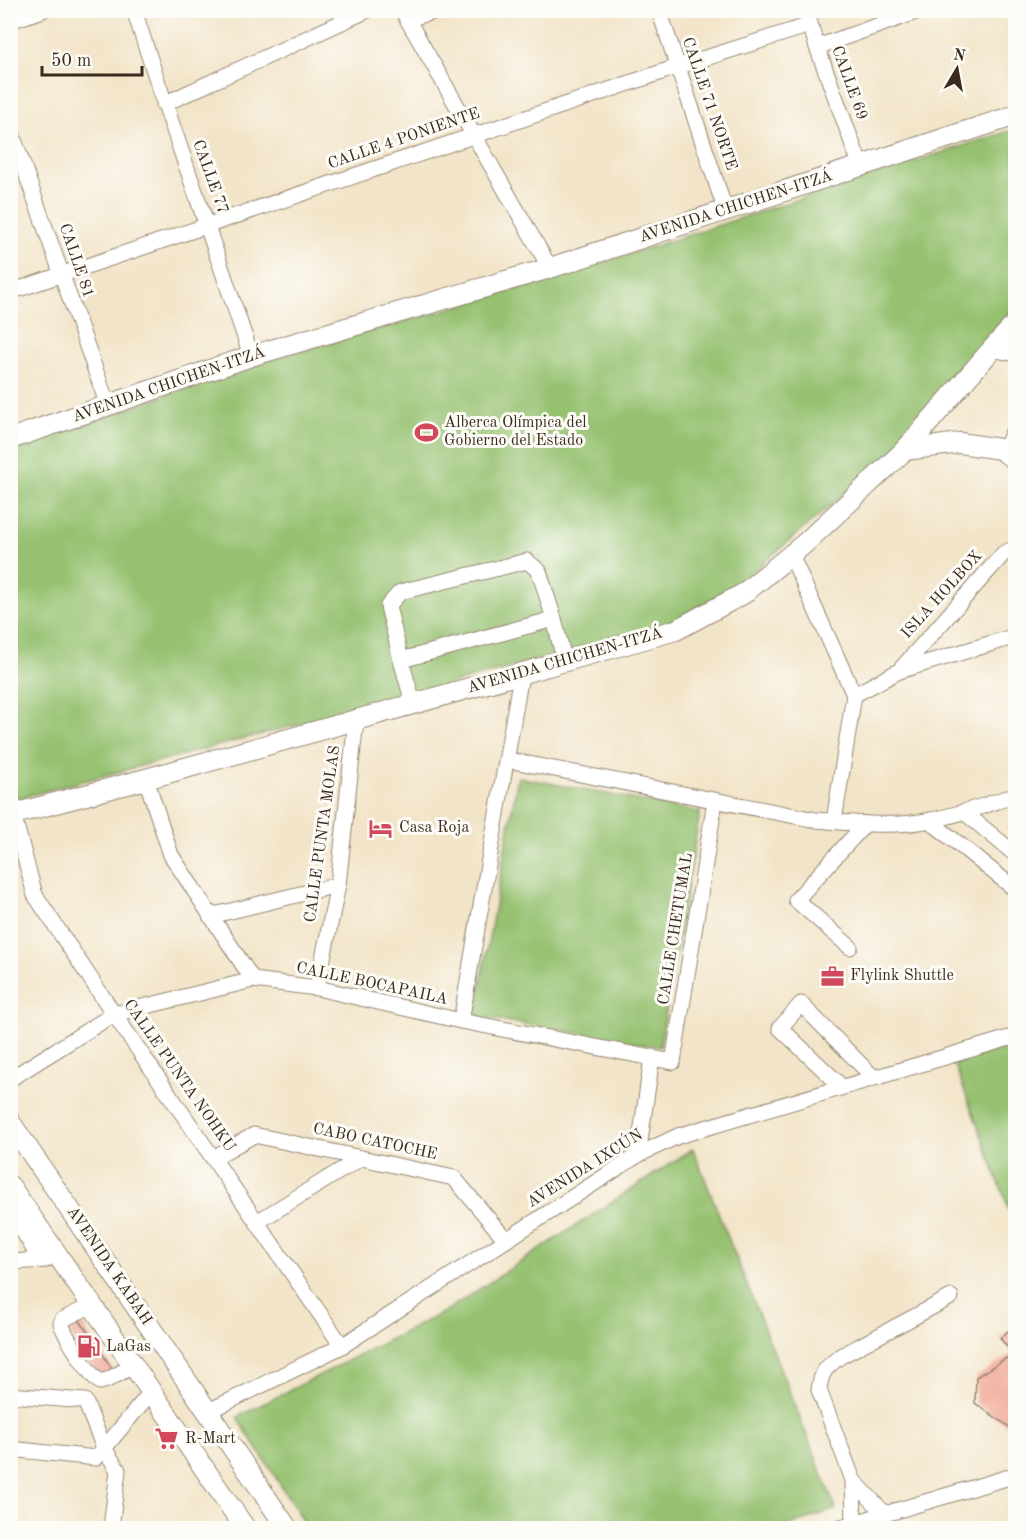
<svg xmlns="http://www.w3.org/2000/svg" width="1026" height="1539" viewBox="0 0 1026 1539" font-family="'Old Standard TT',serif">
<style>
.green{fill:#95c170;stroke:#687647;stroke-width:1.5}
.building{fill:#efa18f}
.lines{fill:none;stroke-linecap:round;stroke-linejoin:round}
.minor-casing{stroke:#968773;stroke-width:17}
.major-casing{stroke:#968773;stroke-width:22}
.minor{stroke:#fff;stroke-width:15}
.major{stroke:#fff;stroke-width:20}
.labels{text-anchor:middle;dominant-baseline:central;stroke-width:6;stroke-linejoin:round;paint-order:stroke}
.street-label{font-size:16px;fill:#3b2a1e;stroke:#fdfcf7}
.poi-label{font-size:16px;fill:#3b2a1e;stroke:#fdfcf7;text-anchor:start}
</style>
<rect width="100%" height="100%" fill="#fdfcf7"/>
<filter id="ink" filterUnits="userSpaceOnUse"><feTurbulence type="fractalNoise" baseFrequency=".0167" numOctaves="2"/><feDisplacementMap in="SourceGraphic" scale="12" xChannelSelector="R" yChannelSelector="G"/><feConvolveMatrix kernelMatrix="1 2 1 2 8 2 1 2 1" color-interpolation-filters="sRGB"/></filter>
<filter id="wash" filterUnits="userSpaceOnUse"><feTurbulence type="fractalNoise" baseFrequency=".008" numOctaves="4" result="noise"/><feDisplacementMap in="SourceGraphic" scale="24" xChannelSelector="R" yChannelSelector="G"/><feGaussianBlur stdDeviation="1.35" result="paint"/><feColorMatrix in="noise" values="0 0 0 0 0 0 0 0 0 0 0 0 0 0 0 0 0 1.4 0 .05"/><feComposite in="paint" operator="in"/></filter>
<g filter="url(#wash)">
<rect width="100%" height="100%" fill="#f2e4c8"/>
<g class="green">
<path d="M1015 129V304L991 340 899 447 741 582 673 622 411 695 11 800V450L256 364 556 278Z"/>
<path d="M518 777 700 812 660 1047 475 1016Z"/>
<path d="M1015 1045H1016L1015 1225 954 1063Z"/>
<path d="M693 1149 836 1509 781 1528H308L237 1417 446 1311Z"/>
</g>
<g id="blocks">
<g class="building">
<path d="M833 967 842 974 830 984 821 978Z"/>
<path d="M76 1315 114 1371 101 1380 62 1324Z"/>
<path d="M1014 1326 1016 1328V1423L1011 1428 975 1403 976 1377 1013 1354 1000 1338Z"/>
</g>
</g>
</g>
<g filter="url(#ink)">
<use href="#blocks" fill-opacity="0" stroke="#968773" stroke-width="1.5"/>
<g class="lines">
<defs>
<g id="minor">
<path d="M134 10C171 126 213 240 251 356"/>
<path d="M402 10 550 268"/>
<path d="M659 10 725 209"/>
<path d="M806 10 817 47 861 167"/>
<path d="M407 19 440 10"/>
<path d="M10 21 43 10"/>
<path d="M817 47 922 10"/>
<path d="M164 104 368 10"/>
<path d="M10 128 108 406"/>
<path d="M10 292 677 67 810 25"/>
<path d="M992 349 1016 354"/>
<path d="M791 555 854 695 834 821"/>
<path d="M401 660 388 606 400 592 527 561 539 571 554 619"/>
<path d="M899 671 1004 553 1016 548"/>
<path d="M854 695 899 671 1016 636"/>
<path d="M413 703 401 660 554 619 565 663"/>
<path d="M508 760 816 820C854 823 893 828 931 820 960 815 988 804 1016 795"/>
<path d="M146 779 171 855 253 980"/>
<path d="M964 812 1016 855"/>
<path d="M13 814 35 895 114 1014 342 1346"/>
<path d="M930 821 1016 890"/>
<path d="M210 916 338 885"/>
<path d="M850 947 796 900 865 824"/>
<path d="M317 988 338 885 356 720"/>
<path d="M461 1021 521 675"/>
<path d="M10 1079 114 1014 253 980 317 988 461 1021 673 1062 715 801"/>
<path d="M842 1087 780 1028 801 1004 873 1077"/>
<path d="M638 1155 652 1057"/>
<path d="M213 1158 254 1135 454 1178 506 1240"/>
<path d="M13 1214 40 1260"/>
<path d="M257 1222 361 1158"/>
<path d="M10 1262 46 1260"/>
<path d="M92 1305 62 1320 61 1323C65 1336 89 1375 100 1382L107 1380 133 1366"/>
<path d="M10 1395 85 1401 104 1448 118 1470 111 1528"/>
<path d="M207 1412 342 1346 638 1155 678 1136 1016 1036"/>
<path d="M10 1449 96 1458 151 1392"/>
<path d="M853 1480 854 1528"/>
<path d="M885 1514 853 1480 819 1390C821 1371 826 1367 841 1356L951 1297"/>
<path d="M838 1528 1016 1475"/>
</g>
<g id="major">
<path d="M10 439 251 356 550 268 1016 115"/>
<path d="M905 450 960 443 1000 449 1016 460"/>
<path d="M1012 457V440L1016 431"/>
<path d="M10 815 146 779 676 630 743 594 804 544 905 450 985 357 1016 323"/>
<path d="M10 1122 287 1528"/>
<path d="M10 1186 245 1528"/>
</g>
</defs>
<use href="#minor" class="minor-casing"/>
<use href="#major" class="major-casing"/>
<use href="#minor" class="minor"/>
<use href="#major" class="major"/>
</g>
</g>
<defs>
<symbol id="stadium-bare" viewBox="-9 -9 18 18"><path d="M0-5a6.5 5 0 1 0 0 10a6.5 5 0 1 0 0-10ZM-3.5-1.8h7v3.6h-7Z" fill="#d1495b" stroke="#fdfcf7" stroke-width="2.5" paint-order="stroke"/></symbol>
<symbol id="hotel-bare" viewBox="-9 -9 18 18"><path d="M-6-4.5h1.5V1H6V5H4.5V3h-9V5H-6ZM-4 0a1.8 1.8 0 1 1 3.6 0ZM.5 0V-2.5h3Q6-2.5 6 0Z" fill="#d1495b" stroke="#fdfcf7" stroke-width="2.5" paint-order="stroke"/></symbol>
<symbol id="office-bare" viewBox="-9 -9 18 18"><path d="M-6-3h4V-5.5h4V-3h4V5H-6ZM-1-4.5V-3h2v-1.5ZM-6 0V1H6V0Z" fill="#d1495b" stroke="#fdfcf7" stroke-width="2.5" paint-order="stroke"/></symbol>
<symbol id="fuel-bare" viewBox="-9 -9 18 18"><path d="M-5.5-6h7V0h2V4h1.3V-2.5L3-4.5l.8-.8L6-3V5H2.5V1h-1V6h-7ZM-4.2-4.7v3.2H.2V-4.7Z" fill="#d1495b" stroke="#fdfcf7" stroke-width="2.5" paint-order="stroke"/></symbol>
<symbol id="supermarket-bare" viewBox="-9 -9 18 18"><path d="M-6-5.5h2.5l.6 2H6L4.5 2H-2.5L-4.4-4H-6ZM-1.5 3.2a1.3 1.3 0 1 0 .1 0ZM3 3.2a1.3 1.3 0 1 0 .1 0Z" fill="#d1495b" stroke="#fdfcf7" stroke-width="2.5" paint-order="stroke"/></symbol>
</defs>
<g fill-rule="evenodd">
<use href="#stadium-bare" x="410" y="416" width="33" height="33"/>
<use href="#hotel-bare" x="364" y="812" width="33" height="33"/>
<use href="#office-bare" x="816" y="960" width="33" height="33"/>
<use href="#fuel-bare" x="72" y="1330" width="33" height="33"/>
<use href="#supermarket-bare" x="150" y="1422" width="33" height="33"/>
</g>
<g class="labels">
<g class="street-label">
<text transform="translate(849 83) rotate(70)">CALLE 69</text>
<text transform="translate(709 104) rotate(71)">CALLE 71 NORTE</text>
<text transform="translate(404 139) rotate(-19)">CALLE 4 PONIENTE</text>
<text transform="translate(210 177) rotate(70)">CALLE 77</text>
<text transform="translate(736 207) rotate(-18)">AVENIDA CHICHEN-ITZÁ</text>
<text transform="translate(76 261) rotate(71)">CALLE 81</text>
<text transform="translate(169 385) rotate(-19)">AVENIDA CHICHEN-ITZÁ</text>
<text transform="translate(942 595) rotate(-48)">ISLA HOLBOX</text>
<text transform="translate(565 661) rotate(-16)">AVENIDA CHICHEN-ITZÁ</text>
<text transform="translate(323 834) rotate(-82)">CALLE PUNTA MOLAS</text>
<text transform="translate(676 929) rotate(-81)">CALLE CHETUMAL</text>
<text transform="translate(372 984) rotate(12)">CALLE BOCAPAILA</text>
<text transform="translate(179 1076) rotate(55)">CALLE PUNTA NOHKU</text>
<text transform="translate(375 1142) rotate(12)">CABO CATOCHE</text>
<text transform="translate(585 1169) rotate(-32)">AVENIDA IXCÚN</text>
<text transform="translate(109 1266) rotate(56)">AVENIDA KABAH</text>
</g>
<g class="poi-label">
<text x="444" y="423">Alberca Olímpica del<tspan x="444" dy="18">Gobierno del Estado</tspan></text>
<text x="399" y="828">Casa Roja</text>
<text x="850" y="976">Flylink Shuttle</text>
<text x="106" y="1347">LaGas</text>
<text x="185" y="1439">R-Mart</text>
</g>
</g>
<rect width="1026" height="1539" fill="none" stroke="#fdfcf7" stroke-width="36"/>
<g transform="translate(957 69) rotate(10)" stroke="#fdfcf7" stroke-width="4.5" paint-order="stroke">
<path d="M0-4.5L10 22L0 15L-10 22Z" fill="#3b2a1e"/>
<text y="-9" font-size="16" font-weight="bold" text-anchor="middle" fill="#3b2a1e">N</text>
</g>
<path d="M42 66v9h100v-9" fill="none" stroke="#3b2a1e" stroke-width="3"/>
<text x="51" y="66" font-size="18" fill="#3b2a1e" stroke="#fdfcf7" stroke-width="4.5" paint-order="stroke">50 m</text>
</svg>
